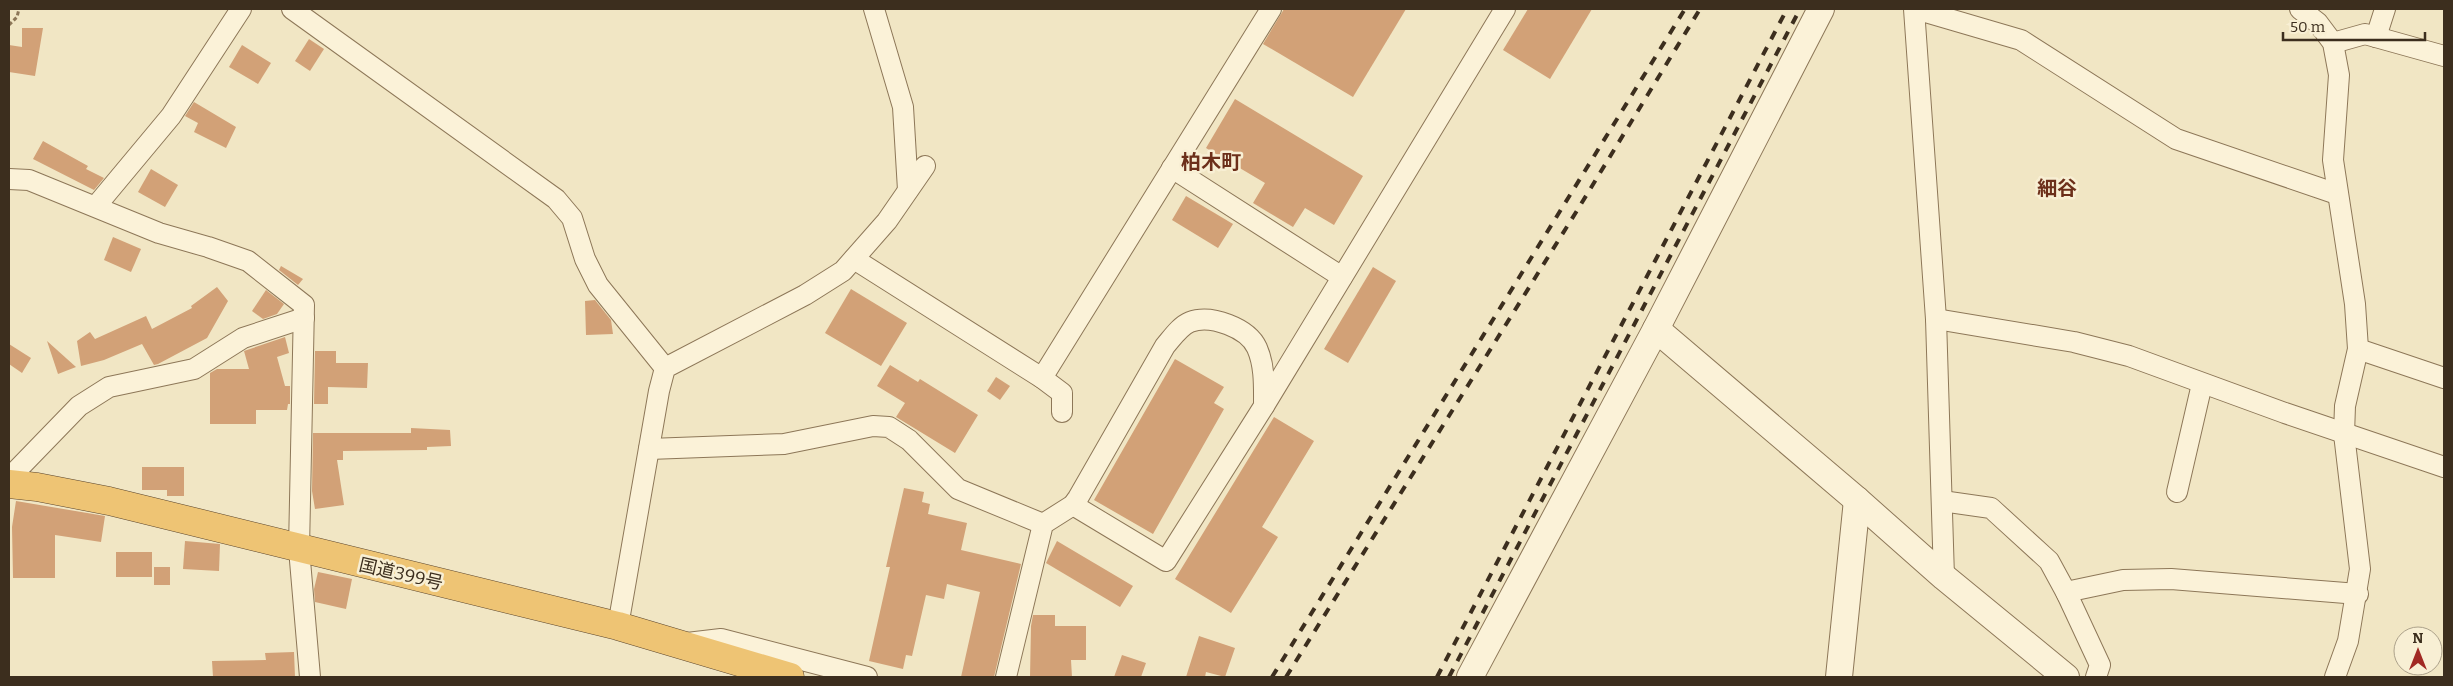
<svg xmlns="http://www.w3.org/2000/svg" width="2453" height="686" viewBox="0 0 2453 686" font-family="Bitter,'Noto Sans JP',serif">
<style>
.building{fill:#d2a177}
.lines{fill:none;stroke-linecap:round;stroke-linejoin:round}
.minor-casing{stroke:#8d7758;stroke-width:22}
.tertiary-casing{stroke:#8d7758;stroke-width:28}
.trunk-casing{stroke:#5b452d;stroke-width:29}
.path{stroke:#8d7758;stroke-width:3;stroke-dasharray:4 2.5;stroke-linecap:butt}
.minor{stroke:#fbf2d8;stroke-width:20}
.tertiary{stroke:#fbf2d8;stroke-width:26}
.trunk{stroke:#eec474;stroke-width:28}
.rail{stroke:#3c2e1e;stroke-width:4;stroke-dasharray:9 9;stroke-linecap:butt}
.labels{text-anchor:middle;dominant-baseline:central;stroke-width:5;stroke-linejoin:round;paint-order:stroke}
.street-label{font-size:18px;fill:#3c2e1e;stroke:#f8efd4}
.quarter-label{font-size:20px;font-weight:bold;fill:#6c2f1a;stroke:#f8efd4}
</style>
<rect width="100%" height="100%" fill="#f1e6c4"/>
<g class="building">
<path d="M1284 9H1406L1353 97 1263 44Z"/>
<path d="M1528 9H1592L1550 79 1503 50Z"/>
<path d="M22 28H43L35 76 9 72V45L22 47Z"/>
<path d="M309 39 324 49 310 71 295 61Z"/>
<path d="M242 45 271 63 258 84 229 67Z"/>
<path d="M1235 99 1363 176 1334 225 1305 208 1293 227 1253 203 1265 183 1206 148Z"/>
<path d="M194 102 236 127 226 148 194 132 198 123 185 116Z"/>
<path d="M43 141 88 166 86 169 104 178 94 190 33 159Z"/>
<path d="M151 169 178 185 165 207 138 192Z"/>
<path d="M1186 196 1233 224 1218 248 1172 220Z"/>
<path d="M113 237 141 249 131 272 104 260Z"/>
<path d="M281 266 303 279 298 285 279 270Z"/>
<path d="M1373 267 1396 281 1348 363 1324 349Z"/>
<path d="M217 287 228 301 207 338 158 364 154 365 142 344 104 360 81 366 77 341 90 332 95 339 146 316 152 329 192 308 191 306Z"/>
<path d="M851 289 907 323 881 366 825 333Z"/>
<path d="M266 290 284 304 277 314 263 319 252 311Z"/>
<path d="M595 300 611 320 613 334 586 335 585 301Z"/>
<path d="M285 337 289 353 277 357 285 386H290V404H288L287 410H256V424H210V373L217 369H249L244 351Z"/>
<path d="M47 341 76 367 58 374Z"/>
<path d="M9 344 31 358 22 373 9 364Z"/>
<path d="M315 351H336V363H368L367 388 328 387V404H314Z"/>
<path d="M1175 359 1224 387 1214 403 1224 409 1153 534 1094 500Z"/>
<path d="M890 365 918 382 920 379 978 415 955 453 896 417 905 403 877 386Z"/>
<path d="M996 377 1010 386 1000 400 987 391Z"/>
<path d="M1274 417 1314 441 1262 527 1278 537 1231 613 1175 579Z"/>
<path d="M411 428 450 430 451 446 427 447V450L343 451V460H337L344 505 315 509 312 491 313 433H411Z"/>
<path d="M142 467H184V496H167V490H142Z"/>
<path d="M904 488 924 492 922 502 930 504 928 514 967 523 961 550 1021 564 994 677H961L980 592 947 584 944 599 926 595 912 656 906 655 903 669 869 661 890 567H886Z"/>
<path d="M16 501 105 516 101 542 55 535V578H13L12 527Z"/>
<path d="M185 541 220 544 219 571 183 569Z"/>
<path d="M1057 541 1133 586 1120 607 1046 563Z"/>
<rect x="116" y="552" width="36" height="25"/>
<rect x="154" y="567" width="16" height="18"/>
<path d="M318 572 352 579 346 609 315 602 314 589Z"/>
<path d="M1033 615H1055V626H1086V660H1071L1072 677H1030L1031 626Z"/>
<path d="M1199 636 1235 648 1225 677 1206 672 1205 677H1186Z"/>
<path d="M294 652 295 677H213L212 661 266 660 265 653Z"/>
<path d="M1122 655 1146 663 1141 677H1114Z"/>
</g>
<g class="lines">
<defs>
<g id="minor">
<path d="M292 9 556 199 572 218 585 259 598 285 665 368"/>
<path d="M874 9 903 107 908 190"/>
<path d="M1914 9 1936 319 1944 577"/>
<path d="M1915 9 2021 40 2176 139 2337 194"/>
<path d="M2300 9 2318 23 2333 43 2339 75 2333 160 2355 304 2358 349 2345 406 2344 434 2360 569 2348 641 2335 677"/>
<path d="M2376 37 2385 9"/>
<path d="M2333 43 2365 34 2444 56"/>
<path d="M1172 168 1342 277"/>
<path d="M9 179 29 180 159 233 208 247 248 261 304 305 299 549 310 677"/>
<path d="M96 206 171 116 241 9"/>
<path d="M854 259 1042 378 1062 393V412"/>
<path d="M1936 319 2074 342 2129 356 2285 413 2444 467"/>
<path d="M2358 349 2444 378"/>
<path d="M1042 378 1271 9"/>
<path d="M649 449 784 444 873 426 889 427 909 440 958 489 1043 524"/>
<path d="M11 484 16 471 79 406 109 387 194 369 243 338 304 318"/>
<path d="M2177 492 2202 384"/>
<path d="M1942 501 1991 508 2049 561 2068 596"/>
<path d="M1073 505 1166 561 1264 406 1505 9"/>
<path d="M618 626 659 391 665 368 805 295 843 271 887 221 925 166"/>
<path d="M687 643 721 639 867 677"/>
<path d="M1006 677 1043 524 1073 505 1078 498 1165 346C1172 338 1180 326 1190 322 1211 314 1248 328 1257 348 1265 366 1264 387 1264 406"/>
<path d="M2096 677 2100 665 2066 592 2123 580 2171 579 2358 594"/>
</g>
<g id="tertiary">
<path d="M1656 329 1857 500 1944 577 2066 677"/>
<path d="M1470 677 1656 329 1821 9"/>
<path d="M1839 677 1857 500"/>
</g>
<path id="trunk" d="M9 484 37 487 109 501 618 626 790 677"/>
</defs>
<use href="#minor" class="minor-casing"/>
<use href="#tertiary" class="tertiary-casing"/>
<use href="#trunk" class="trunk-casing"/>
<path class="path" d="M9 25 17 17 19 9"/>
<use href="#minor" class="minor"/>
<use href="#tertiary" class="tertiary"/>
<use href="#trunk" class="trunk"/>
<g class="rail">
<path d="M1272 677 1685 9"/>
<path d="M1286 677 1578 209 1700 9"/>
<path d="M1437 677 1787 9"/>
<path d="M1449 677 1800 9"/>
</g>
</g>
<g class="labels">
<g class="street-label">
<text transform="translate(401 574) rotate(13)">国道399号</text>
</g>
<g class="quarter-label">
<text x="1211" y="162">柏木町</text>
<text x="2057" y="188">細谷</text>
</g>
</g>
<rect width="2453" height="686" fill="none" stroke="#3c2e1e" stroke-width="20"/>
<g transform="translate(2418 651)"><circle r="24" fill="#f8efd4" stroke="#ada28b"/>
<path d="M0-4L9 19L0 12L-9 19Z" fill="#a12924"/>
<text y="-8" font-size="14" font-weight="bold" text-anchor="middle" fill="#3c2e1e">N</text>
</g>
<path d="M2283 32v8h142v-8" fill="none" stroke="#3c2e1e" stroke-width="2.5"/>
<text x="2290" y="32" font-size="15" fill="#3c2e1e" stroke="#f8efd4" stroke-width="4" paint-order="stroke">50 m</text>
</svg>
